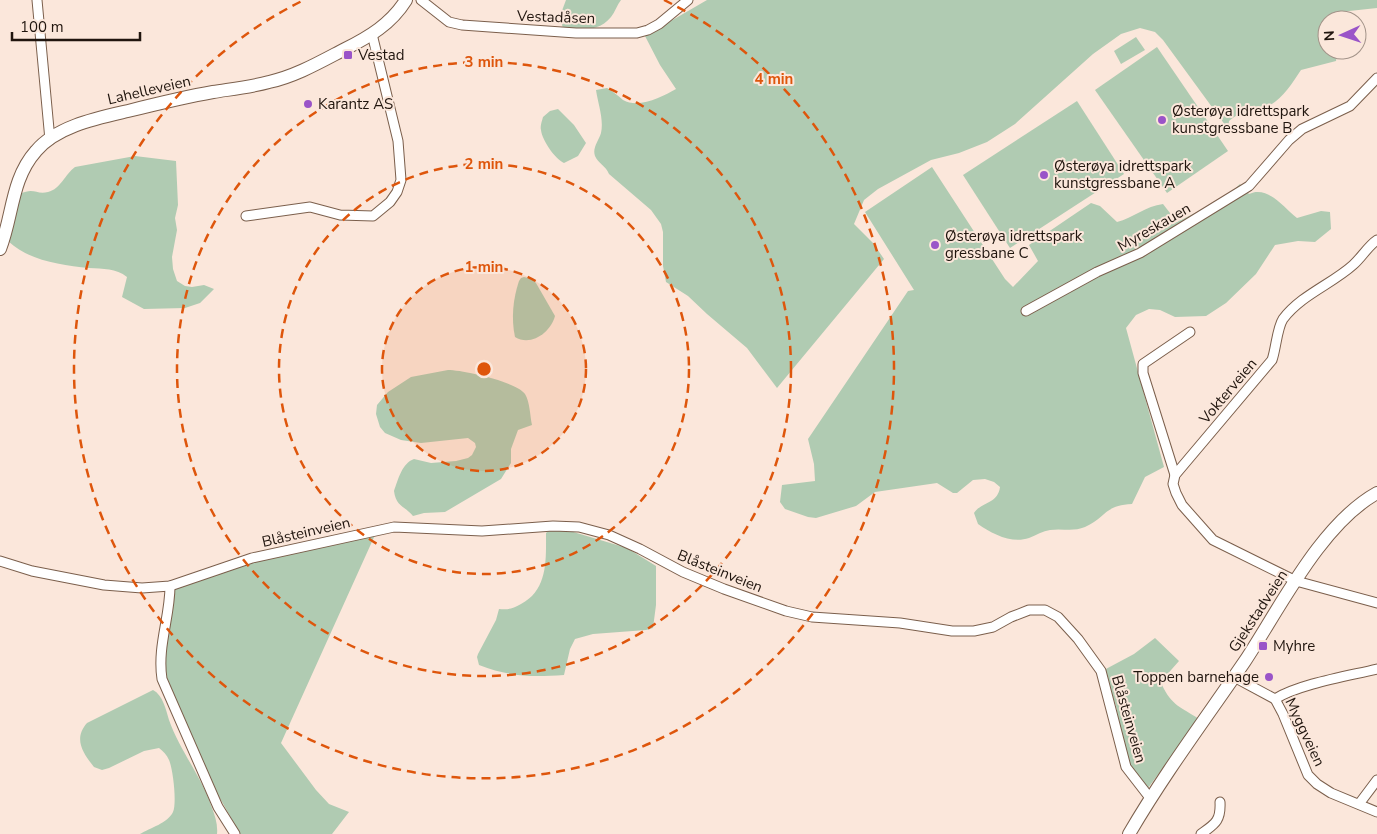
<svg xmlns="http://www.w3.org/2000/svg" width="1377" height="834" viewBox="0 0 1377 834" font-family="'Nunito Sans',sans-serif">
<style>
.green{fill:#b0cbb2}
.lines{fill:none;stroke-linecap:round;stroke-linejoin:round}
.street-casing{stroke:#7b5f4c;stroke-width:11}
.secondary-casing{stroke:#7b5f4c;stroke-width:14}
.street{stroke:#fff;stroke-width:9}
.secondary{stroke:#fff;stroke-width:12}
.ring{fill:none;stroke:#de560c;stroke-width:2.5;stroke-dasharray:9 6}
.poi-dot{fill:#9a54c8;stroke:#fbe7db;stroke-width:2}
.labels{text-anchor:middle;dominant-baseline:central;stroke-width:4;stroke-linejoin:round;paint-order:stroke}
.street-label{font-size:15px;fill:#20150e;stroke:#fbe7db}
.poi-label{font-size:15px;fill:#20150e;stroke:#fbe7db;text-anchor:start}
.centre{fill:#de560c;stroke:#fbe7db;stroke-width:2.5}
.ring-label{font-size:15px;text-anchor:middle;font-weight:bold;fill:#de560c;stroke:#fbe7db;stroke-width:4;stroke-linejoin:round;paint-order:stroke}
</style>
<rect width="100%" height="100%" fill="#fbe7db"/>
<g class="green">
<path d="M566 0H621C617 5 615 12 611 17 599 32 580 30 563 29L560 16Z"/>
<path d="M707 0H1377V8L1340 12 1334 20H1327V50H1338L1336 61 1301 70C1291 85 1280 103 1262 109 1245 114 1245 108 1229 121L1228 129 1163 40 1155 32 1140 28 1121 34 1093 54 1015 124 987 142 959 153 931 160 878 189 864 200 854 224 873 243 884 259 777 388 747 348 707 314 688 296 666 282 663 266V232L661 224 651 210 609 174C606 166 598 163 595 156 592 148 599 140 601 133 604 119 598 104 596 90L607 88C613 91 618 96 623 100 639 109 662 97 676 89L660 65 645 36Z"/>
<path d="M1136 37 1145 50 1121 64 1114 51Z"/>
<path d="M1157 47 1228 151 1167 193 1095 90Z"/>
<path d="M1077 101 1124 174 1010 248 963 175Z"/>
<path d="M558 109 574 125 586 143 578 156 564 163C555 159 542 140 541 130 540 126 542 121 543 117L550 111Z"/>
<path d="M135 156 176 161 178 205 175 218 177 230 172 257 173 269 177 281 185 286 192 287 204 285 214 289 200 303 185 308 144 309 122 297 127 277C116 268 103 269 89 268 61 265 29 261 8 241L20 194C34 187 36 195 48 192 61 189 65 174 75 167Z"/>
<path d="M932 167 1005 279 1013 287 1038 261 1029 245 1091 203 1100 206 1117 222C1133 218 1146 206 1163 204L1177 222 1225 198 1240 184 1249 194C1268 185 1284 208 1297 218L1321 211 1330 212 1331 229 1315 242 1298 241 1275 245 1256 274 1226 303 1206 316 1175 317 1160 310 1149 309 1136 315 1126 328 1164 467 1145 477 1132 504C1104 505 1106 518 1085 527 1073 532 1062 528 1050 530 1043 531 1036 535 1029 538 1012 544 992 534 978 524L974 513C981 502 998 504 1000 487L994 482 985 479 973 480 957 493H953L937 483 875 492 856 506 816 518 808 517 785 509 780 502 782 485 815 481 814 464 808 439 908 291 914 290 865 212Z"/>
<path d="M524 277 532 279 536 283 555 316C551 332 531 347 515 337 511 318 513 299 519 281L521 278Z"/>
<path d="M448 370C463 370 517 382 525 394 530 402 530 416 532 425L518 430 511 449V463L501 479 445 512 424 513 413 516C405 506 396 507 394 491 398 480 402 463 414 459L431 463 456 461 468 458 472 455 476 447 475 443 468 438 421 443 401 440 385 433 380 427 376 414 377 405 388 392 411 377Z"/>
<path d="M549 530 570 531 627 548 656 566V605L653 628 646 630 593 634 575 639 570 649 564 675C531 677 510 677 479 665L477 657 478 654 496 620 499 609C508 610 512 609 521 604 548 590 546 560 546 533Z"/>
<path d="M375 535 281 743 316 790 329 804 349 812 332 834H240L212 784 178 711 172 690 164 671 163 658 174 589 223 571 265 559Z"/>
<path d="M1155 638 1179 661 1164 678 1162 685C1172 706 1181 707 1199 719L1148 788 1134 776 1126 760 1116 706 1104 670 1134 654Z"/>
<path d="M153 690C163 695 166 710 169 720 180 751 202 777 212 808 215 816 218 825 217 834H140C150 828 168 823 173 812 177 803 173 769 169 760 167 755 163 751 159 748L144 751 109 768 102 770 94 767C83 753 73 739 87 723Z"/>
</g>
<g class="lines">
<defs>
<g id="street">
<path d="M37 0 50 140"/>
<path d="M421 0 449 22 462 25 576 33H637L648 30 659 24 688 0"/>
<path d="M246 216 310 207 340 215 373 216 390 202 397 192 401 180 398 141 372 34"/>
<path d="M1377 240C1368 246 1362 257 1353 265 1332 284 1301 295 1283 319 1277 328 1276 349 1272 360L1175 475 1173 484 1176 493 1182 505 1213 540 1296 581 1377 603"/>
<path d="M1026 311 1097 272 1140 253 1249 186 1289 140 1302 129 1350 106 1377 78"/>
<path d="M1175 475 1143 373V364L1190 332"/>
<path d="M0 561 32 571 104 585 142 588 170 586 252 558 394 527 482 531 553 526 579 527 609 535 640 549 683 572 724 589 786 611 812 617 900 623 952 631H974L993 627 1011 617 1029 610H1045L1058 617 1078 639 1101 671 1126 767 1150 798"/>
<path d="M170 586C170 617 157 647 162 679L218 807 235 834"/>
<path d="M1234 677 1275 699 1283 714 1308 775 1317 784 1331 793 1377 812"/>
<path d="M1275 699C1299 684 1348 676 1377 669"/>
<path d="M1359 804 1377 780"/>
<path d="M1201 834C1215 824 1221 821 1220 802"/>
</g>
<g id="secondary">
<path d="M0 249C13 216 11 179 36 151 57 126 98 118 128 111 156 104 184 97 213 92 232 89 251 87 269 82 296 76 320 62 345 49 369 37 391 24 406 0"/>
<path d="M1129 834C1164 774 1206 718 1245 661 1280 608 1321 524 1377 493"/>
</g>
</defs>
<use href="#street" class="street-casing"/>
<use href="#secondary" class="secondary-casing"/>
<use href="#street" class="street"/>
<use href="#secondary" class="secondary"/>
</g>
<circle cx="484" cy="369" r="102" fill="#de560c" fill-opacity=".12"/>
<g class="ring">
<circle cx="484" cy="369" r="102"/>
<circle cx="484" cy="369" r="205"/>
<circle cx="484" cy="369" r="307"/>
<path d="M664 0A410 410 0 1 1 304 0"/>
</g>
<g class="poi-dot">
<rect x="343" y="50" width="10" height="10" rx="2.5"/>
<circle cx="308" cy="104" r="5"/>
<circle cx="1162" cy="120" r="5"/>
<circle cx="1044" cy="175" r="5"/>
<circle cx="935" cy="245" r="5"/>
<rect x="1258" y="641" width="10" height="10" rx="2.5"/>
<circle cx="1269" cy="677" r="5"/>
</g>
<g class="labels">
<g class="street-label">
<text transform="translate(556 17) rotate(2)">Vestadåsen</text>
<text transform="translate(149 90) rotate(-13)">Lahelleveien</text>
<text transform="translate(1154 227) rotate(-30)">Myreskauen</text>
<text transform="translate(1228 391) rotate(-50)">Vokterveien</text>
<text transform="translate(306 532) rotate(-13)">Blåsteinveien</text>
<text transform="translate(720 571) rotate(22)">Blåsteinveien</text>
<text transform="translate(1258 611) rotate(-57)">Gjekstadveien</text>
<text transform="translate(1129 719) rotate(74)">Blåsteinveien</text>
<text transform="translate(1305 732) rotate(65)">Myggveien</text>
</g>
<g class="poi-label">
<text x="358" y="55">Vestad</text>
<text x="318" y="104">Karantz AS</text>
<text x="1172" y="111">Østerøya idrettspark<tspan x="1172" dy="17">kunstgressbane B</tspan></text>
<text x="1054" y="166">Østerøya idrettspark<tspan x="1054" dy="17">kunstgressbane A</tspan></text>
<text x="945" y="236">Østerøya idrettspark<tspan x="945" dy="17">gressbane C</tspan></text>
<text x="1273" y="646">Myhre</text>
<text x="1259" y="677" text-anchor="end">Toppen barnehage</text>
</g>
</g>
<circle cx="484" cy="369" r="8" class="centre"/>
<g class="ring-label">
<text x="484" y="67">3 min</text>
<text x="774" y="84">4 min</text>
<text x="484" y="169">2 min</text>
<text x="484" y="272">1 min</text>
</g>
<g transform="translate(1342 35) rotate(267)"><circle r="24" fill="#fbe7db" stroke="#a39389"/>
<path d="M0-4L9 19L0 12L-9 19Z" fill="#9a54c8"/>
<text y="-8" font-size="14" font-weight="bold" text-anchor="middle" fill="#20150e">N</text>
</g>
<path d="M12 32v8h128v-8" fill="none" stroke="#20150e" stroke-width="2.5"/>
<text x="20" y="32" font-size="15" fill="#20150e" stroke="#fbe7db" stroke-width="4" paint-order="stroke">100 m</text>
</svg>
